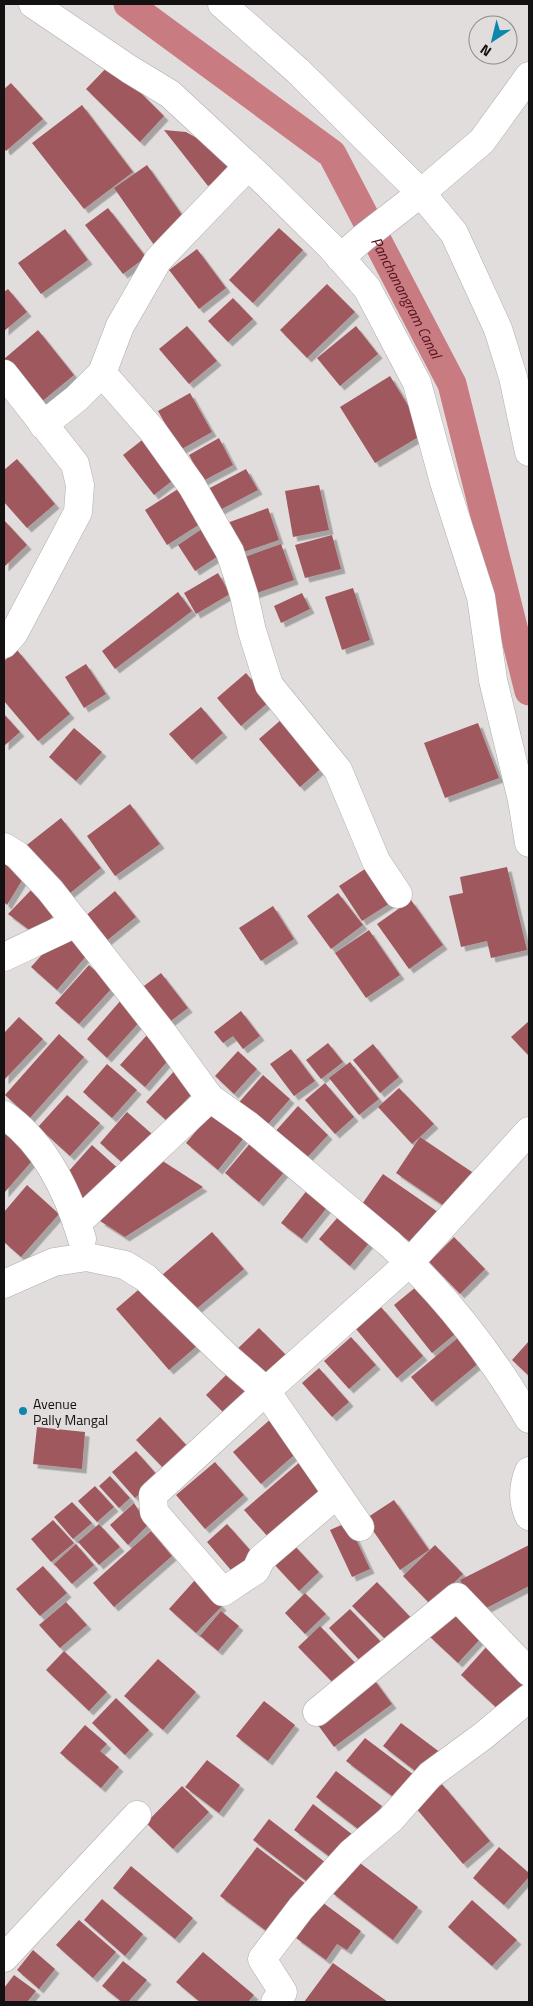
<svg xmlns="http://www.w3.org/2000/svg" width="533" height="2006" viewBox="0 0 533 2006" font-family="'Titillium Web',sans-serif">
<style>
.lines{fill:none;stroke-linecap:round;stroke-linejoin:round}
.canal{stroke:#c87c81;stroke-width:29}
.building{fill:#9f585d;filter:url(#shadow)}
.minor-casing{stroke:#b0acac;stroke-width:29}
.minor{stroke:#fff;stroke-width:28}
.poi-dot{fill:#0d87ab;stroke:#e2dddd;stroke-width:2}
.labels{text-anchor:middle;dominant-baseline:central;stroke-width:4;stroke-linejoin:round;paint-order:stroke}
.poi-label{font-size:14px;fill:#131111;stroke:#e2dddd;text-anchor:start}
.water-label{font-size:15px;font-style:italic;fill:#540f1c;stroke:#e2dddd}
</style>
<defs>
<filter id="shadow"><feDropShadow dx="4.5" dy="4.5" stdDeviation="0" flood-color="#0004"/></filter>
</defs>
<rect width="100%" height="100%" fill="#e2dddd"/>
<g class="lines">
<path class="canal" id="s1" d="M128 4 332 154 452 384 529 691"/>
</g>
<g class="building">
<path d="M111 63 164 116 140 142 86 89Z"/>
<path d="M11 83 43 119 6 151 4 148V89Z"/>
<path d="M82 105 133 172 84 209 32 143Z"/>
<path d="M164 130 186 132 240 162 208 186Z"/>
<path d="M147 165 187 222 154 245 114 188Z"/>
<path d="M108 208 146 257 123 274 85 225Z"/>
<path d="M279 228 303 250 253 303 229 280Z"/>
<path d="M65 229 88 260 41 294 18 263Z"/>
<path d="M197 249 226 288 199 309 169 270Z"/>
<path d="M327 284 355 312 307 358 280 330Z"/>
<path d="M8 289 27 312 4 331V292Z"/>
<path d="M233 298 253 319 228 342 208 321Z"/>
<path d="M187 326 217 361 189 384 159 349Z"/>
<path d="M356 326 378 354 340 386 317 358Z"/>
<path d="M38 330 74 375 40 403 4 359Z"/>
<path d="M390 376 425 433 375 463 340 407Z"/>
<path d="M190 393 212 432 180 450 158 411Z"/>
<path d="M146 437 177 477 154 495 123 455Z"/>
<path d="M219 438 233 465 203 481 189 455Z"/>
<path d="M17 459 55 504 27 528 4 502V470Z"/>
<path d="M246 469 258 490 218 511 206 490Z"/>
<path d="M319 485 329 530 293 537 285 491Z"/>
<path d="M178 489 200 524 167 545 145 510Z"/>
<path d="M268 508 279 540 238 554 227 523Z"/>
<path d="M4 520 27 545 4 567Z"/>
<path d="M205 527 223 553 195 571 178 545Z"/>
<path d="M332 535 341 569 305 578 295 545Z"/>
<path d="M281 544 294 580 254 594 242 558Z"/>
<path d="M218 573 230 594 196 614 184 593Z"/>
<path d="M353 588 370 640 342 650 325 597Z"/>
<path d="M178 592 192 611 115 669 102 651Z"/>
<path d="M302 593 310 609 281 623 274 606Z"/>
<path d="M17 650 70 714 38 741 4 701V661Z"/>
<path d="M86 664 106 694 84 708 65 677Z"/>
<path d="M246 673 270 701 241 726 217 698Z"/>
<path d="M201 707 223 733 192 760 169 734Z"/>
<path d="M4 714 20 732 4 746Z"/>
<path d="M282 719 324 766 300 787 259 739Z"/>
<path d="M478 723 499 778 445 798 424 743Z"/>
<path d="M74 728 102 752 76 781 49 757Z"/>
<path d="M130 804 160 844 115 876 87 836Z"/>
<path d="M61 818 101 868 64 898 23 848Z"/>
<path d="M4 859 24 877 7 905 4 902Z"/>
<path d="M371 865 395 900 362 921 339 886Z"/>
<path d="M507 867 527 950 491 958 487 941 461 947 449 896 463 893 460 877Z"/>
<path d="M33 888 59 909 36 935 8 914Z"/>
<path d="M115 891 136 917 99 947 78 922Z"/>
<path d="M338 893 363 925 331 949 307 916Z"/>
<path d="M411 900 443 945 409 969 377 924Z"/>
<path d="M273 906 294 939 261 961 239 928Z"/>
<path d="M369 930 400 975 366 998 335 953Z"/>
<path d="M63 931 88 954 57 990 31 967Z"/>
<path d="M89 965 113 987 79 1024 55 1003Z"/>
<path d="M161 973 188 1008 163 1027 136 992Z"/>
<path d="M122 999 144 1017 107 1058 87 1039Z"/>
<path d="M241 1011 260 1036 243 1049 233 1036 223 1043 214 1032Z"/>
<path d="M19 1017 43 1039 4 1080V1033Z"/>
<path d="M529 1021V1056L511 1037Z"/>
<path d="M59 1034 84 1057 30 1118 5 1095Z"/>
<path d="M147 1035 171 1057 145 1087 120 1065Z"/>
<path d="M328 1043 343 1062 321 1079 306 1060Z"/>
<path d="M373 1044 399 1077 380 1093 353 1060Z"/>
<path d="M291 1049 315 1081 294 1096 270 1064Z"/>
<path d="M238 1051 257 1069 234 1094 215 1076Z"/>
<path d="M350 1062 379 1099 359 1115 329 1078Z"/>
<path d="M107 1064 137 1090 112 1118 83 1092Z"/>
<path d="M177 1068 198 1087 167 1121 146 1102Z"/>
<path d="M263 1075 290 1099 261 1132 234 1108Z"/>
<path d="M325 1083 354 1117 335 1134 305 1100Z"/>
<path d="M399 1088 434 1124 412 1144 378 1107Z"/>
<path d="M67 1095 100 1123 70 1156 38 1127Z"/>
<path d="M298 1106 328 1135 303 1162 273 1134Z"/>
<path d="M127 1112 152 1134 125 1165 100 1143Z"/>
<path d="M211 1113 243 1139 218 1170 186 1143Z"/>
<path d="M4 1121 39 1153 4 1193Z"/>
<path d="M420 1137 475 1174 450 1210 396 1173Z"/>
<path d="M252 1141 286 1170 259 1202 225 1173Z"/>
<path d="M92 1145 122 1172 91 1208 60 1181Z"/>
<path d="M158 1158 203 1187 125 1237 100 1221Z"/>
<path d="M383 1174 438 1212 415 1245 360 1207Z"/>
<path d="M27 1185 59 1214 21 1257 4 1242V1212Z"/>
<path d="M308 1189 329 1205 302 1239 281 1223Z"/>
<path d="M344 1210 375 1236 350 1266 319 1239Z"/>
<path d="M212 1232 244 1269 194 1311 162 1275Z"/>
<path d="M454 1237 485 1269 460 1294 429 1262Z"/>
<path d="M422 1282 460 1330 432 1353 394 1305Z"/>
<path d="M144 1285 198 1345 169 1370 116 1309Z"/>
<path d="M381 1307 423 1356 397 1378 356 1329Z"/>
<path d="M259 1328 289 1358 263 1383 233 1353Z"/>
<path d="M351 1337 376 1365 349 1389 324 1361Z"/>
<path d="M459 1337 480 1362 432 1402 411 1377Z"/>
<path d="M529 1341V1376L512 1360Z"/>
<path d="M233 1368 258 1393 231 1420 206 1395Z"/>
<path d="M319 1368 349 1402 332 1417 302 1383Z"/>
<path d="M160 1417 191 1450 167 1472 136 1440Z"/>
<path d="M273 1417 301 1449 261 1484 233 1452Z"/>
<path d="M37 1427 85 1432 82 1469 33 1464Z"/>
<path d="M136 1451 159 1477 135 1498 112 1472Z"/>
<path d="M301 1461 327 1490 270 1539 244 1510Z"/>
<path d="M215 1462 244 1495 205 1529 176 1495Z"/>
<path d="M110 1476 130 1498 119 1508 99 1486Z"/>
<path d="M95 1486 114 1507 97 1522 78 1501Z"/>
<path d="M394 1500 429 1550 400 1570 365 1519Z"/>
<path d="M72 1502 92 1523 73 1539 54 1517Z"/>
<path d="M134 1503 148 1525 128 1545 110 1525Z"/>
<path d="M53 1520 74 1543 51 1562 31 1539Z"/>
<path d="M348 1522 370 1569 352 1577 330 1530Z"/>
<path d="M99 1524 120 1547 99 1565 78 1542Z"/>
<path d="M227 1524 257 1558 236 1576 207 1542Z"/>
<path d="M151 1531 172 1556 114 1607 93 1583Z"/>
<path d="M292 1543 319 1572 299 1591 272 1562Z"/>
<path d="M76 1544 94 1565 72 1584 54 1564Z"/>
<path d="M435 1545 463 1574 431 1605 403 1576Z"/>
<path d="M529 1545V1586L477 1613 460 1580Z"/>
<path d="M43 1566 67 1593 40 1616 16 1589Z"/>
<path d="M195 1580 222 1606 196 1633 169 1609Z"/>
<path d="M377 1582 415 1622 391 1645 352 1606Z"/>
<path d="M305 1593 326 1614 305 1634 285 1613Z"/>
<path d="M66 1602 87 1625 60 1648 39 1625Z"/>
<path d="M453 1608 483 1636 458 1663 428 1635Z"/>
<path d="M350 1609 382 1643 361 1662 329 1628Z"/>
<path d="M221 1611 239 1626 218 1651 200 1636Z"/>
<path d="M320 1626 359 1667 337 1687 298 1647Z"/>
<path d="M489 1644 528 1680 500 1711 461 1675Z"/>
<path d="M64 1651 107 1692 89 1711 46 1670Z"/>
<path d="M158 1659 196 1692 163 1730 124 1696Z"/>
<path d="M373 1678 392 1704 334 1747 315 1721Z"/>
<path d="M116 1698 149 1730 125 1755 92 1723Z"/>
<path d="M264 1701 295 1725 268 1761 236 1736Z"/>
<path d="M401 1723 441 1753 423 1777 383 1746Z"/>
<path d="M85 1725 107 1744 100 1751 119 1767 101 1788 60 1753Z"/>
<path d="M365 1738 414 1775 396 1799 346 1761Z"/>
<path d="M207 1760 240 1785 219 1813 185 1787Z"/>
<path d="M336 1771 382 1806 362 1832 316 1797Z"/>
<path d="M442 1784 490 1841 463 1864 415 1807Z"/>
<path d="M182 1786 209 1812 173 1849 146 1823Z"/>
<path d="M313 1804 353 1835 334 1860 294 1830Z"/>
<path d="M269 1819 330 1866 314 1887 253 1840Z"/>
<path d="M257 1847 310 1887 273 1936 220 1896Z"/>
<path d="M499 1847 529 1873V1877L504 1905 473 1878Z"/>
<path d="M356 1860 418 1907 393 1940 331 1892Z"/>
<path d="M131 1866 193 1918 175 1939 113 1888Z"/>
<path d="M102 1899 143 1934 125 1956 84 1920Z"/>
<path d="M472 1900 517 1940 492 1966 448 1927Z"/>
<path d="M322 1902 361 1931 347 1950 337 1944 326 1960 296 1938Z"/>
<path d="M79 1920 116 1952 93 1978 56 1945Z"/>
<path d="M33 1950 55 1969 39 1989 17 1970Z"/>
<path d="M203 1952 254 1995 248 2002H200L176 1982Z"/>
<path d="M123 1961 147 1980 128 2002H122L102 1986Z"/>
<path d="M333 1963 388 2002H304Z"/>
<path d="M14 1975 36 1991 27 2002H4V1988Z"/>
</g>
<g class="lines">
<defs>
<g id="minor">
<path d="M33 4 129 69 170 94 263 180 331 247 367 288 417 383 444 482 481 597 493 680 522 800 529 843"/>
<path d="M222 4 298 71 421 193 454 233 498 329 513 377 529 452"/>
<path d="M340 258 363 238 421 193 482 141 529 76"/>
<path d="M102 373 120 326 158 260 248 166"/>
<path d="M4 374 75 464 80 485 78 512 14 633 4 644"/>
<path d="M43 425 77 398 102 373 152 430 192 486 230 552 244 595 252 631 269 685 338 770 376 861 398 894"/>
<path d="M4 847 17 855 50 890 165 1036 210 1098 248 1125 389 1243C444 1294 491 1354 529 1419"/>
<path d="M4 957 76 923"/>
<path d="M4 1115C45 1143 68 1192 82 1239"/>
<path d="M77 1223 210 1098"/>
<path d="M4 1284 54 1262 87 1257 125 1265 146 1278 228 1358 266 1391 410 1262 529 1131"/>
<path d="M529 1471C523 1486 522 1501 529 1516"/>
<path d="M337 1494 261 1559 256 1570 223 1592 154 1512 153 1495 266 1391 360 1527"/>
<path d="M317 1712 457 1597 529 1672"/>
<path d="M4 1958 137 1815"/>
<path d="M275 2002 283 1992 262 1959 301 1908 351 1853 391 1819 430 1775 483 1736 529 1698"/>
</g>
</defs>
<use href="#minor" class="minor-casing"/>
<use href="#minor" class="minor"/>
</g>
<circle class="poi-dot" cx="23" cy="1411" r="5"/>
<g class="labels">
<g class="poi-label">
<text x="33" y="1403">Avenue<tspan x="33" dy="16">Pally Mangal</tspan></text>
</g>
<g class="water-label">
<text stroke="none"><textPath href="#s1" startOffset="415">Panchanangram Canal</textPath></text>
</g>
</g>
<rect width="533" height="2006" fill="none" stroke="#131111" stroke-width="10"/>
<g transform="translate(493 40) rotate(215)"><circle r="24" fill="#e2dddd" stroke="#8f8b8b"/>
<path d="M0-4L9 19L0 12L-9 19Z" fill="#0d87ab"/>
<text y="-8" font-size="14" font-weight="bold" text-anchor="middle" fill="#131111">N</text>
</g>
</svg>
